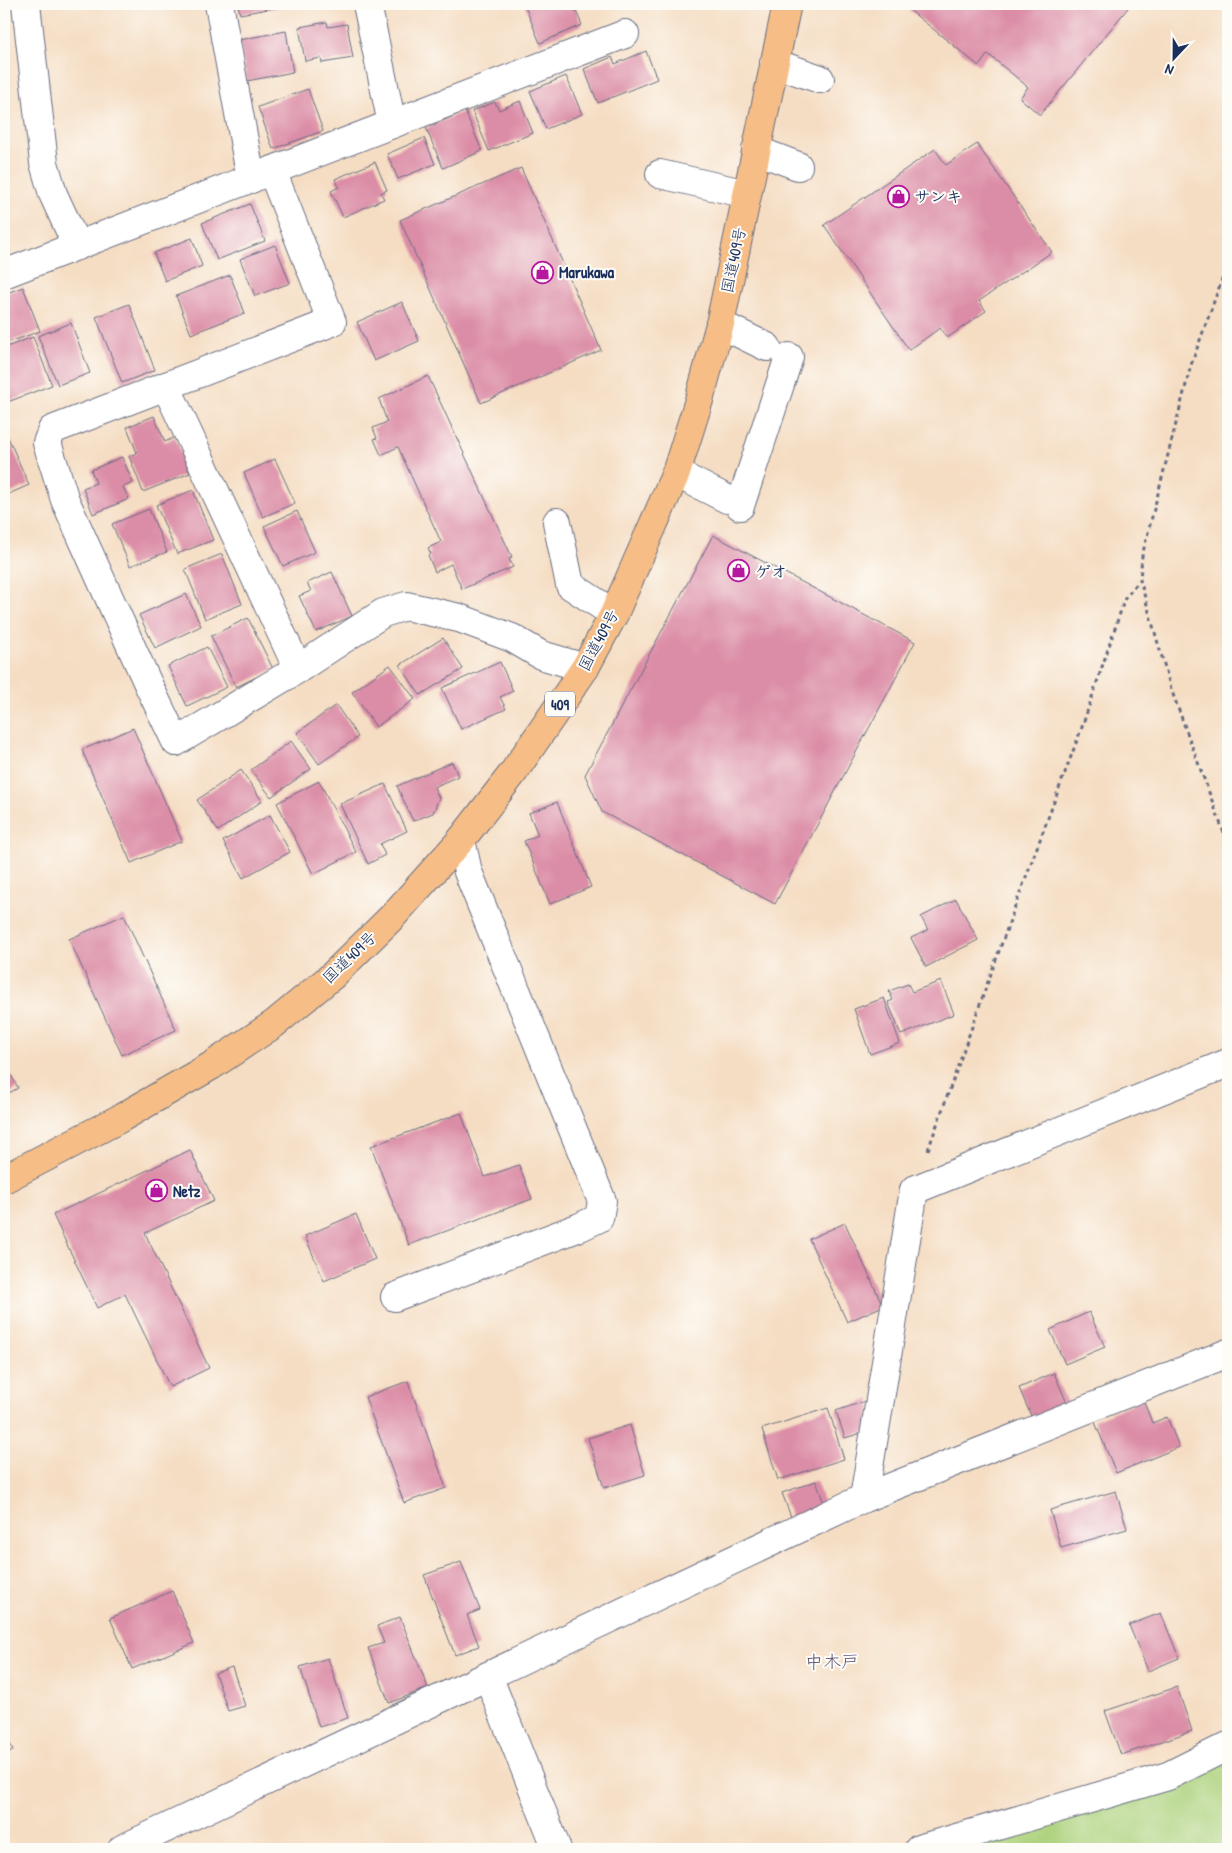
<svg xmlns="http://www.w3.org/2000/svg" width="1232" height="1853" viewBox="0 0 1232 1853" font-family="'Patrick Hand','Klee One',sans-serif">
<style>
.green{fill:#acd17b;stroke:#64806c}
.building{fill:#db8ca6}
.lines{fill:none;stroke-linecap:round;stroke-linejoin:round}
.minor-casing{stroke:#676c81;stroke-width:30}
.highway-casing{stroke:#676c81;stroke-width:30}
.path{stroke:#676c81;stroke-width:3;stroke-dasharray:4 4;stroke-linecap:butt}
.minor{stroke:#fff;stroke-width:28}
.highway{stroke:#f6be86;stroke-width:28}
.labels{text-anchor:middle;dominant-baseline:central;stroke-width:4;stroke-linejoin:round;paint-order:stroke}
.shield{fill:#fdfcf7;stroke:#5f6c8c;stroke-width:1}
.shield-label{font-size:15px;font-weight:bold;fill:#1b2f5e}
.poi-label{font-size:16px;font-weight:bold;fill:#1b2f5e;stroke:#fdfcf7;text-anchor:start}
.street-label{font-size:16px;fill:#1b2f5e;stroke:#fdfcf7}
.neighbourhood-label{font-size:18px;fill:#5e5077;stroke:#fdfcf7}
</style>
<rect width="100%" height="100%" fill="#fdfcf7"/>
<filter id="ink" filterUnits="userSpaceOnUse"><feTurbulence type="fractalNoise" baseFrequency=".02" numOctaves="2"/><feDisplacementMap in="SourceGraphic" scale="10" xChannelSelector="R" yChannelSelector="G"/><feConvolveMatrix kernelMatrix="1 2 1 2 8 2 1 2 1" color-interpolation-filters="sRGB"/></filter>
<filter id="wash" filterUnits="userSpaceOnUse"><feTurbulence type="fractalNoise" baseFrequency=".0096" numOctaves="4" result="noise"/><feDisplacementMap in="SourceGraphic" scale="20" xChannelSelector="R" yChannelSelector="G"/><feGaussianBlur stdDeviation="1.12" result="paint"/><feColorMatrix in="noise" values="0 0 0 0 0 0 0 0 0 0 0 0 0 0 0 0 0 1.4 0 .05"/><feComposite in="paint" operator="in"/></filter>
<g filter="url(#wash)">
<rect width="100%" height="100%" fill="#f5ddc3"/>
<path class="green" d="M1228 1762V1849H949Z"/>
<g id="blocks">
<g class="building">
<path d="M238 4H289L290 5 240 14Z"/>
<path d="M524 4H573L582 25 540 43Z"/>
<path d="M902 4H1123L1128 8 1040 115 1020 98 1028 87 988 54 979 66Z"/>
<path d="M327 22 328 27 347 24 353 58 322 63 321 58 305 61 299 27Z"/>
<path d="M286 31 293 72 247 81 239 40Z"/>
<path d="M646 51 657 79 598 103 584 69 612 57 615 64Z"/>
<path d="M566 76 582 114 546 129 530 91Z"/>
<path d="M308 89 323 131 273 149 258 107Z"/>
<path d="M520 101 533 133 489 151 472 111 495 102 499 110Z"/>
<path d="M465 111 482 151 443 168 426 128Z"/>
<path d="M424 138 435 164 398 179 387 154Z"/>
<path d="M977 144 1052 252 979 301 986 311 947 338 940 328 909 350 824 225 935 149 946 165Z"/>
<path d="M375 162 387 190 381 193 384 199 343 217 331 191 339 187 335 179Z"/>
<path d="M521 168 601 350 481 403 400 220Z"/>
<path d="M250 204 265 241 217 260 202 223Z"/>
<path d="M192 238 202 266 165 281 154 253Z"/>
<path d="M275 245 290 283 255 296 240 259Z"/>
<path d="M230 275 245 313 191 334 176 296Z"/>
<path d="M23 287 40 331 4 344V294Z"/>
<path d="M402 302 419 341 374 361 357 322Z"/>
<path d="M129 304 155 370 122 383 96 317Z"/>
<path d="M71 323 90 373 58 385 38 336Z"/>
<path d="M33 337 52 385 5 403 4 399V348Z"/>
<path d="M428 376 512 557 509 559 513 567 462 589 451 564 435 572 428 555 431 554 428 548 441 542 398 447 381 455 374 439 377 438 373 428 387 422 379 399Z"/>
<path d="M154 416 165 442 175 437 190 473 143 492 129 456 137 453 127 427Z"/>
<path d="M4 428 29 485 4 496Z"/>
<path d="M122 457 133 483 123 487 129 499 93 514 83 488 96 483 91 470Z"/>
<path d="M275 459 295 503 263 517 244 473Z"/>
<path d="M193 490 213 540 177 554 156 505Z"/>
<path d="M149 509 167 552 130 566 112 524Z"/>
<path d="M297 511 315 552 283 566 264 526Z"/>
<path d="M713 535 915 642 775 904 602 812 585 775Z"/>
<path d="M222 554 242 604 205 619 185 569Z"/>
<path d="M332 572 352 616 316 632 299 596 311 591 307 583Z"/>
<path d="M186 594 201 626 155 648 139 615Z"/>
<path d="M248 618 273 669 236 687 211 636Z"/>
<path d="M443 638 463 669 420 695 400 665Z"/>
<path d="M207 647 227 687 187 706 168 666Z"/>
<path d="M500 662 513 691 500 697 506 709 461 729 442 688Z"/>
<path d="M390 665 415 699 376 727 352 692Z"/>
<path d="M336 705 358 737 319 764 297 733Z"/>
<path d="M133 728 182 841 131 863 82 750Z"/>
<path d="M291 741 311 769 271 797 251 770Z"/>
<path d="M452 762 458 776 434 787 439 798 433 813 413 821 397 786Z"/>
<path d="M241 770 262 801 218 831 197 800Z"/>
<path d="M319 781 356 852 313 874 277 803Z"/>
<path d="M385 784 407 831 380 844 385 855 368 864 340 804Z"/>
<path d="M557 802 591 887 550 904 524 841 538 835 529 813Z"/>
<path d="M270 815 290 852 243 878 223 841Z"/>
<path d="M956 899 978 940 926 967 911 938 928 930 921 917Z"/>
<path d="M124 915 176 1030 122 1055 69 939Z"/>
<path d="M941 981 954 1014 901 1035 888 1002 893 1000 889 991 908 984 912 992Z"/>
<path d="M884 998 900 1043 870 1054 854 1009Z"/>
<path d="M4 1061 18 1088 4 1096Z"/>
<path d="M461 1113 485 1177 519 1165 532 1199 409 1245 371 1146Z"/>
<path d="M190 1150 214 1201 145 1233 209 1368 170 1387 125 1294 97 1308 53 1215Z"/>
<path d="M356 1214 375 1259 324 1281 305 1236Z"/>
<path d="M845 1223 883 1306 847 1322 809 1239Z"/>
<path d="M1089 1312 1105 1347 1065 1364 1050 1330Z"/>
<path d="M1054 1373 1067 1403 1032 1418 1019 1388Z"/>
<path d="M408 1381 446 1488 404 1503 365 1397Z"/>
<path d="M871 1399 868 1431 845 1438 836 1411Z"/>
<path d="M1143 1399 1152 1423 1167 1417 1179 1447 1116 1473 1094 1420Z"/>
<path d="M828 1408 844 1459 778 1480 762 1429Z"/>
<path d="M630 1425 645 1475 604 1488 588 1438Z"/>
<path d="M816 1481 825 1506 791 1517 782 1493Z"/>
<path d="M1116 1491 1127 1529 1061 1548 1050 1510Z"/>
<path d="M461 1562 480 1610 467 1615 479 1646 455 1655 424 1575Z"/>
<path d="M172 1591 194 1643 132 1669 110 1618Z"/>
<path d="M1161 1613 1179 1658 1148 1671 1129 1625Z"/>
<path d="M400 1617 428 1688 389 1703 368 1648 384 1643 377 1626Z"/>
<path d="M328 1658 348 1718 319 1727 300 1667Z"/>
<path d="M232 1667 245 1706 228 1711 215 1673Z"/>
<path d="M1177 1687 1192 1731 1121 1755 1105 1711Z"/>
<path d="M4 1731 13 1750 4 1755Z"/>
</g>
</g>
</g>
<g filter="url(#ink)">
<use href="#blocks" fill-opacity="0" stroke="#676c81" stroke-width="1"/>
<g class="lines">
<defs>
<g id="minor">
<path d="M26 4 44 163 53 194 77 246"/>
<path d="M219 4 251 179"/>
<path d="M367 4 392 124"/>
<path d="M774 63 820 79"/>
<path d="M756 150 798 166"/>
<path d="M272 171 332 322 52 430 47 443 65 500 149 686 176 742 298 669 383 613 406 606 459 618 512 638 541 655 585 668"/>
<path d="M660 174 747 194"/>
<path d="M4 274 625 34"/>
<path d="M720 324 767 347"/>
<path d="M166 386 298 669"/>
<path d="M676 473 727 499"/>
<path d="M740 506 789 357"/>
<path d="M557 522 570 585 614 614"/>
<path d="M395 1297 580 1227 599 1218 602 1201 468 872 461 840"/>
<path d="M864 1498 914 1190 1228 1063"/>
<path d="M488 1676 557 1849"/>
<path d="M122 1849 864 1498 1228 1353"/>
<path d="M919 1849 1168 1776 1228 1746"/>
</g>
<path id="highway" d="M4 1179 121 1118 211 1066 274 1024 332 976 392 917 461 840 513 773 585 668 614 614 676 473 700 397 720 324 787 4"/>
</defs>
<use href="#minor" class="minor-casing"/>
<use href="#highway" class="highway-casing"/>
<g class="path">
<path d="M1228 263 1191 365 1142 556 1140 580 1171 689 1228 844"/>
<path d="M928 1150 1014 909 1082 727 1125 598 1140 580"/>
</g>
<use href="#minor" class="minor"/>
<use href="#highway" class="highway"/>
</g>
</g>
<defs>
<symbol id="shop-ring" viewBox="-11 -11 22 22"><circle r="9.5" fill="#fdfcf7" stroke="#b5179e" stroke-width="1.5"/><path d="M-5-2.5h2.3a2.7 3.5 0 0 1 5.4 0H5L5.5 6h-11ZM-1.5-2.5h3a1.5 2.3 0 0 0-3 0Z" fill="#b5179e"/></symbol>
</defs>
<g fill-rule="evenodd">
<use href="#shop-ring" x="886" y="184" width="25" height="25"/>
<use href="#shop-ring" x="530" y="260" width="25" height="25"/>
<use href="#shop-ring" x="726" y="558" width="25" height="25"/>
<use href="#shop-ring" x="144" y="1178" width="25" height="25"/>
</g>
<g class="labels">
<rect class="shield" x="545" y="691.5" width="30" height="25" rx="4"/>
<g class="shield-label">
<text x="560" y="704">409</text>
</g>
<g class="poi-label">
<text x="914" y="196">サンキ</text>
<text x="559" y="272">Marukawa</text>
<text x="755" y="571">ゲオ</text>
<text x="173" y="1191">Netz</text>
</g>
<g class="street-label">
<text transform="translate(733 260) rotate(-78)">国道409号</text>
<text transform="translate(598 640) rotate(-62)">国道409号</text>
<text transform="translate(349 957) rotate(-44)">国道409号</text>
</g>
<g class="neighbourhood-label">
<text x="832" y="1661">中木戸</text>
</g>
</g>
<rect width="1232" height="1853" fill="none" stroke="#fdfcf7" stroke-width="20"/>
<g transform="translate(1174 58) rotate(202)" stroke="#fdfcf7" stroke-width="4" paint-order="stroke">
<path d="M0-4L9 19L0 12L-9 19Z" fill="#1b2f5e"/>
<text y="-8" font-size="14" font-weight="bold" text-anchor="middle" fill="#1b2f5e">N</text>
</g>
</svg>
